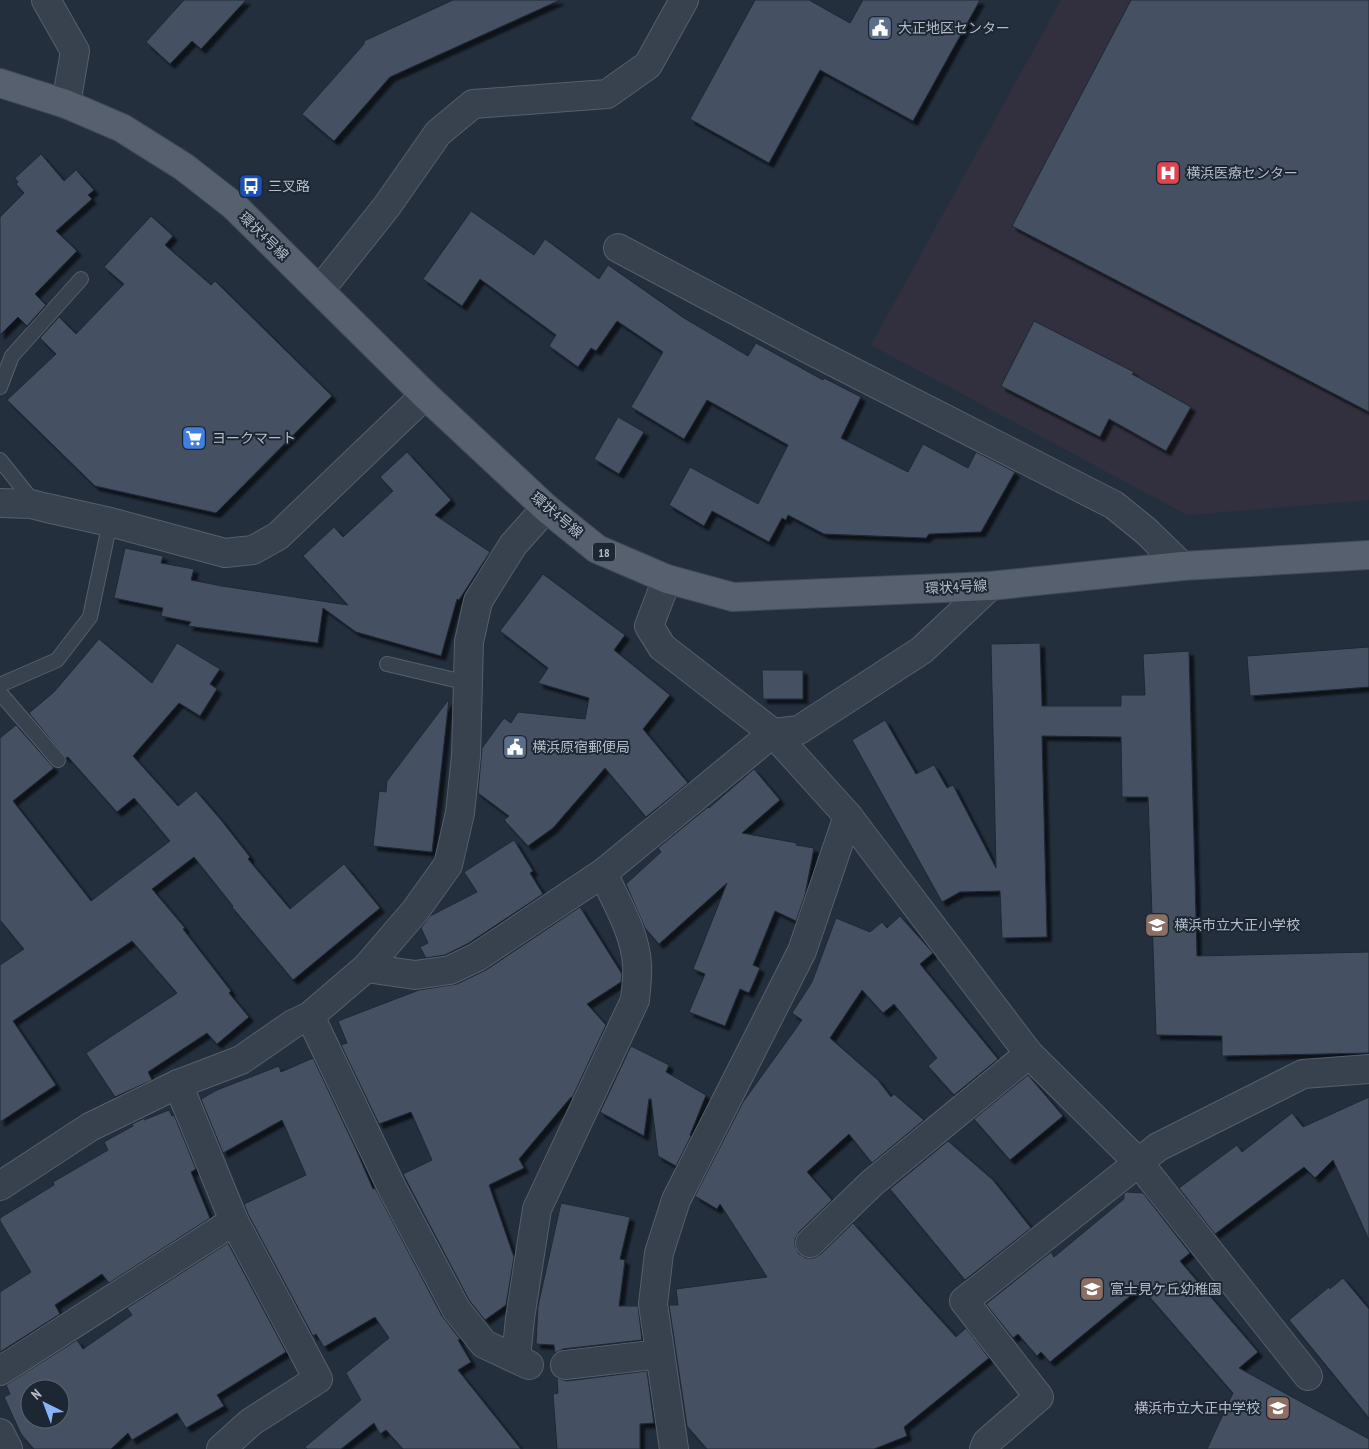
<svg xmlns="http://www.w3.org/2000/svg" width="1369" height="1449" viewBox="0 0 1369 1449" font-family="'PT Sans Narrow','Noto Sans JP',sans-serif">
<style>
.medical{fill:#32303f}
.building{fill:#455162;stroke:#1f2835;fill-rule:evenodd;filter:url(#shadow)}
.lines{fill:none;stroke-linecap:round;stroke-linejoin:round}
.lane-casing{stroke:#565f6c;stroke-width:16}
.street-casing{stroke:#565f6c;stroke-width:30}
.primary-casing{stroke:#414a57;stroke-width:30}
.lane{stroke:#38414e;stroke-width:14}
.street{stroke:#38414e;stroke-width:28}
.primary{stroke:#56606e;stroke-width:28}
.labels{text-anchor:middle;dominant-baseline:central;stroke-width:4;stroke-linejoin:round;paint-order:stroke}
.shield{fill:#1d2633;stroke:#878f9c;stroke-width:1}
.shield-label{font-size:12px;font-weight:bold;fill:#b4bcc9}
.poi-label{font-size:14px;fill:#b4bcc9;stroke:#1d2633;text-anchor:start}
.street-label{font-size:14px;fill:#b4bcc9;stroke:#1d2633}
</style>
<defs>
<filter id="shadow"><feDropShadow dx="4.5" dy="4.5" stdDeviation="1" flood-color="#0009"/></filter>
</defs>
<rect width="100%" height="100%" fill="#242f3e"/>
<path class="medical" d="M1061 0H1369V500L1187 515 871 345Z"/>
<g class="building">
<path d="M184 0H246L201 49 192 41 170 64 146 42Z"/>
<path d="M453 0H560L390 77 334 141 302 114 364 44V41Z"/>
<path d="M755 0H809L850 23 863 0H980L913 121 820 70 769 163 690 119Z"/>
<path d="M1131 0H1369V412L1012 226Z"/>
<path d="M41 154 64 181 76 170 94 190 88 195 92 199 56 231 77 251 35 294 46 305 27 326 18 317 0 335V217L24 193 16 184 18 182 15 178Z"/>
<path d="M471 211 534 255 545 239 599 279 608 265 684 318 748 356 756 343 823 380 824 378 861 397 841 438 908 472 923 444 968 468 976 452 1015 472 981 532 929 534 926 538 824 534 788 515 786 520 782 518 769 542 712 511 704 526 669 505 690 467 758 504 788 445 707 400 684 439 631 407 663 352 617 321 596 351 591 348 578 367 549 346 556 335 480 279 462 306 423 279Z"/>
<path d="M151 216 173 236 165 245 211 285 215 281 332 396 216 513 95 486 7 400 56 354 40 338 59 317 76 334 124 284 104 267Z"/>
<path d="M1034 321 1134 372 1132 374 1191 407 1166 451 1109 419 1100 437 1001 386Z"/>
<path d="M618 417 644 432 619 474 594 459Z"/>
<path d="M407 452 451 500 435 515 490 552 459 600 457 599 441 656 356 632 323 608 318 643 188 626 191 622 161 616 163 608 114 598 125 548 163 556 161 563 194 569 191 580 222 586 348 605 303 556 334 527 343 537 393 491 380 477Z"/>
<path d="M543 574 625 635 614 650 670 695 643 729 688 783 646 817 605 768 553 828 528 846 504 820 509 816 478 793 482 748 504 718 511 723 518 712 585 719 589 698 538 683 548 668 500 631Z"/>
<path d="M99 639 152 683 177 643 220 669 210 684 217 689 200 716 179 703 133 756 178 806 196 791 221 820 250 857 248 859 290 909 344 864 380 908 293 980 232 907 233 906 194 857 152 889 185 928 183 929 231 991 229 993 249 1017 217 1044 207 1033 148 1072 152 1080 115 1097 86 1053 177 993 132 941 13 1021 56 1085 0 1122V965L24 949 0 920V738L16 725 54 768 13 801 91 901 170 841 134 798 117 812 68 757 66 758 29 713 54 692Z"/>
<path d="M1040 643 1042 706H1121V695H1145L1143 654 1189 651 1197 956 1369 952V1053L1222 1056V1036L1156 1035 1148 797H1122L1121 737 1042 736 1047 937 1002 938 1000 891 960 892 942 902 852 740 885 720 916 774 934 765 947 788 953 785 996 868 991 644Z"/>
<path d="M1369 647V687L1250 696 1247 656Z"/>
<path d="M762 670H803V699H763Z"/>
<path d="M449 699 432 852 373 846 379 791 386 792 387 781Z"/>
<path d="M754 769 780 800 742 833 797 843 796 845 814 848 805 895 796 921 775 911 753 965 760 968 749 993 740 989 725 1026 689 1012 705 974 693 969 727 883 659 944 645 928 626 884 661 852 658 848 708 807 709 808Z"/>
<path d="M514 840 533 871 530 873 543 894 469 943 445 955 426 958 420 947 428 943 421 928 430 916 477 892 464 872Z"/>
<path d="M580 907 622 974 621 982 587 1004 606 1025 572 1098 571 1097 519 1159 524 1168 489 1185 514 1257 506 1305 485 1320 469 1300 403 1174 432 1160 411 1112 379 1124 341 1045 347 1043 338 1021 419 990 457 984 486 970Z"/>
<path d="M900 916 933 953 920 964 998 1059 954 1095 928 1066 937 1058 894 1004 883 1013 862 990 830 1038 878 1080 891 1097 894 1094 924 1120 872 1163 849 1134 807 1172 832 1200 799 1232 795 1239V1246L799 1254 806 1258H814L821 1254 853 1223 956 1337 966 1328 989 1358 904 1427 907 1436 874 1449H707L687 1426 669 1305H678L676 1289 767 1277 720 1204 717 1209 695 1196 743 1102 802 1020 792 1013 812 982 836 918 870 932 882 922 887 928Z"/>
<path d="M631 1046 669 1065 666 1072 706 1095 690 1135 691 1136 676 1166 658 1156 651 1099H649L644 1136 600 1112Z"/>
<path d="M313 1058 355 1147 373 1189 375 1188 442 1316 460 1339 458 1340 471 1362 458 1370 521 1449H403L386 1430 380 1434 374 1423 341 1449H307L305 1447 361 1400 346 1373 389 1338 375 1317 324 1347 316 1334 313 1336 248 1214 244 1204 306 1175 282 1120 223 1153 201 1099 217 1090 279 1066 281 1072Z"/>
<path d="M1028 1075 1063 1116 1010 1160 974 1119Z"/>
<path d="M1369 1097V1240L1333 1160 1315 1178 1304 1167 1215 1234 1179 1188 1237 1145 1242 1152 1292 1113 1303 1127Z"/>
<path d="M169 1110 172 1116 174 1115 196 1169 191 1172 210 1218 109 1283 102 1274 55 1305 60 1314 0 1352V1292L31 1272 0 1221V1218L54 1185 53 1182 108 1150 104 1142 133 1126 132 1124 151 1115 144 1120Z"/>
<path d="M948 1141 993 1180 1031 1228 965 1280 890 1189Z"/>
<path d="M1126 1192 1143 1193 1190 1253 1180 1261 1258 1352 1239 1368 1369 1439V1449H1207L1233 1393 1141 1287 1050 1362 1041 1352 1037 1356 1018 1334 1013 1338 986 1304 1051 1252 1054 1257 1124 1199V1194Z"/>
<path d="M561 1203 630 1217 620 1259 625 1260 619 1306H638L642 1340 563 1349 555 1353 554 1345 536 1344 538 1306Z"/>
<path d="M228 1243 286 1352 217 1395 224 1406 186 1428 177 1413 132 1440 128 1433 111 1449H34L21 1434 4 1397 10 1394 6 1385 77 1340 83 1349 132 1315 127 1308ZM30 1389H60V1419H30Z"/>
<path d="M1343 1278 1369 1309V1418L1289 1320 1329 1287 1330 1289Z"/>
<path d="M647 1371 654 1423 640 1424V1449H557L553 1394 558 1393 557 1378 567 1381Z"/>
</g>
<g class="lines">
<defs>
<g id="lane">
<path d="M0 387 12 356 81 279"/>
<path d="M0 460 36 505"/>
<path d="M387 664 468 683"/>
<path d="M0 685 57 660 90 617 110 522"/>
<path d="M0 693 58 760"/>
</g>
<g id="street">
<path d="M46 0 75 51 66 104"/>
<path d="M618 248 814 352 1114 505 1146 531 1182 566"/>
<path d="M320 290 387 206 438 133 473 104 607 94 648 65 684 0"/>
<path d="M0 503 31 504 47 508 110 522 225 553 253 550 278 536 425 395"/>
<path d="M990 586 922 650 799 730 773 733 848 816 1029 1054 1139 1163 1308 1376"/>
<path d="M366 968 415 975 450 970 477 957 603 873 773 733 662 647 649 626 667 579"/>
<path d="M310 1016 392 1188 456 1309 484 1344 529 1365"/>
<path d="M178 1084 234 1221 318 1379 251 1422 221 1449"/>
<path d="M0 1186 90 1127 178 1084 241 1060 293 1024 310 1016 366 968 415 911 448 865 460 813 466 756 469 642 478 601 513 545 546 508"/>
<path d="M810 1243 872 1183 1029 1054"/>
<path d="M516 1358 520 1318 537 1209 635 1000C636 988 638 976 637 964 635 932 616 902 603 873"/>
<path d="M565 1365 660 1354"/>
<path d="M0 1371 234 1221"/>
<path d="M0 1433 8 1449"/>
<path d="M674 1449 653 1304 659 1253 676 1200 802 951 848 816"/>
<path d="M984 1449 987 1442 1039 1397 964 1301 1158 1147 1303 1074 1369 1069"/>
</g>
<path id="primary" d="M0 83 66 104 122 128 184 167 234 206 425 395 546 508 597 549 667 579 733 597 990 586 1182 566 1369 555"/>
</defs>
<use href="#lane" class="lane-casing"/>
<use href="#street" class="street-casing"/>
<use href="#primary" class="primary-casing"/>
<use href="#lane" class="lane"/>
<use href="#street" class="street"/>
<use href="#primary" class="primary"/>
</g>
<defs>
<symbol id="civic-square" viewBox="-11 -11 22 22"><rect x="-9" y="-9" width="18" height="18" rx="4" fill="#5c6f8a" stroke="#1d2633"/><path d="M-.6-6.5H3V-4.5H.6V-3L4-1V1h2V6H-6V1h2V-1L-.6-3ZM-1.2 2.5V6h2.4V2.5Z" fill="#fff"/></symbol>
<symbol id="hospital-square" viewBox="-11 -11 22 22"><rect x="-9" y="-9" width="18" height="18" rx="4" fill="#e0444e" stroke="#1d2633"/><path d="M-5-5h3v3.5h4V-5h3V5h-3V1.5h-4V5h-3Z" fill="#fff"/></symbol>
<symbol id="bus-square" viewBox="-11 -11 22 22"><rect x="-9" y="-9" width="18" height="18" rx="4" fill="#1a4fb4" stroke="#1d2633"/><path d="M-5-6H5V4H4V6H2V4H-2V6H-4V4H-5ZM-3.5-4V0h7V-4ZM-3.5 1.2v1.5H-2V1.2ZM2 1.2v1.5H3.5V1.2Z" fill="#fff"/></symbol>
<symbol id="supermarket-square" viewBox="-11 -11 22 22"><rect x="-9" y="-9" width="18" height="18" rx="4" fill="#3f7fe0" stroke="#1d2633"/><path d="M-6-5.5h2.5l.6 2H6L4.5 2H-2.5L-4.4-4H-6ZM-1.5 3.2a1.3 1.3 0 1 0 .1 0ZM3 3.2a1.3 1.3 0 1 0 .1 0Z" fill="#fff"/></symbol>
<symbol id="school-square" viewBox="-11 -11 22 22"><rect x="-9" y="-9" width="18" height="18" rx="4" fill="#8d6e63" stroke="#1d2633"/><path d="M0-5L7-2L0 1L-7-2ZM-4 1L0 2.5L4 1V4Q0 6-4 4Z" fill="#fff"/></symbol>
</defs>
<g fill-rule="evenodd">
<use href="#civic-square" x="866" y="14" width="28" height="28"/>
<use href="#hospital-square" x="1154" y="159" width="28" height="28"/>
<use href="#bus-square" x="237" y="172" width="28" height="28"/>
<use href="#supermarket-square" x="180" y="424" width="28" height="28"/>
<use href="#civic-square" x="501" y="733" width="28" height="28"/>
<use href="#school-square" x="1143" y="911" width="28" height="28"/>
<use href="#school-square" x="1078" y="1275" width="28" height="28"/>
<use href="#school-square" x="1264" y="1394" width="28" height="28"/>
</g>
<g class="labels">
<rect class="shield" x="593" y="542.5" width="22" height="19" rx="4"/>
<g class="shield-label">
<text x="604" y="552">18</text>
</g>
<g class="poi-label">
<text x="898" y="28">大正地区センター</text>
<text x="1186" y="173">横浜医療センター</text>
<text x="268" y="186">三叉路</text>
<text x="212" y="438">ヨークマート</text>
<text x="532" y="747">横浜原宿郵便局</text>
<text x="1174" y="925">横浜市立大正小学校</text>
<text x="1110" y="1289">富士見ケ丘幼稚園</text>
<text x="1260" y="1408" text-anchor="end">横浜市立大正中学校</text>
</g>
<g class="street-label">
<text transform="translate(264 236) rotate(44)">環状4号線</text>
<text transform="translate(557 515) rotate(40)">環状4号線</text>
<text transform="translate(956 587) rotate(-3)">環状4号線</text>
</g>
</g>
<g transform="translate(45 1404) rotate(318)"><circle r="24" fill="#1d2633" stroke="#59626f"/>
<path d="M0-4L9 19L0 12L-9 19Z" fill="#8ab4f8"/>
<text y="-8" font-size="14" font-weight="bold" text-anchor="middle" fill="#b4bcc9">N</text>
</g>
</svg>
